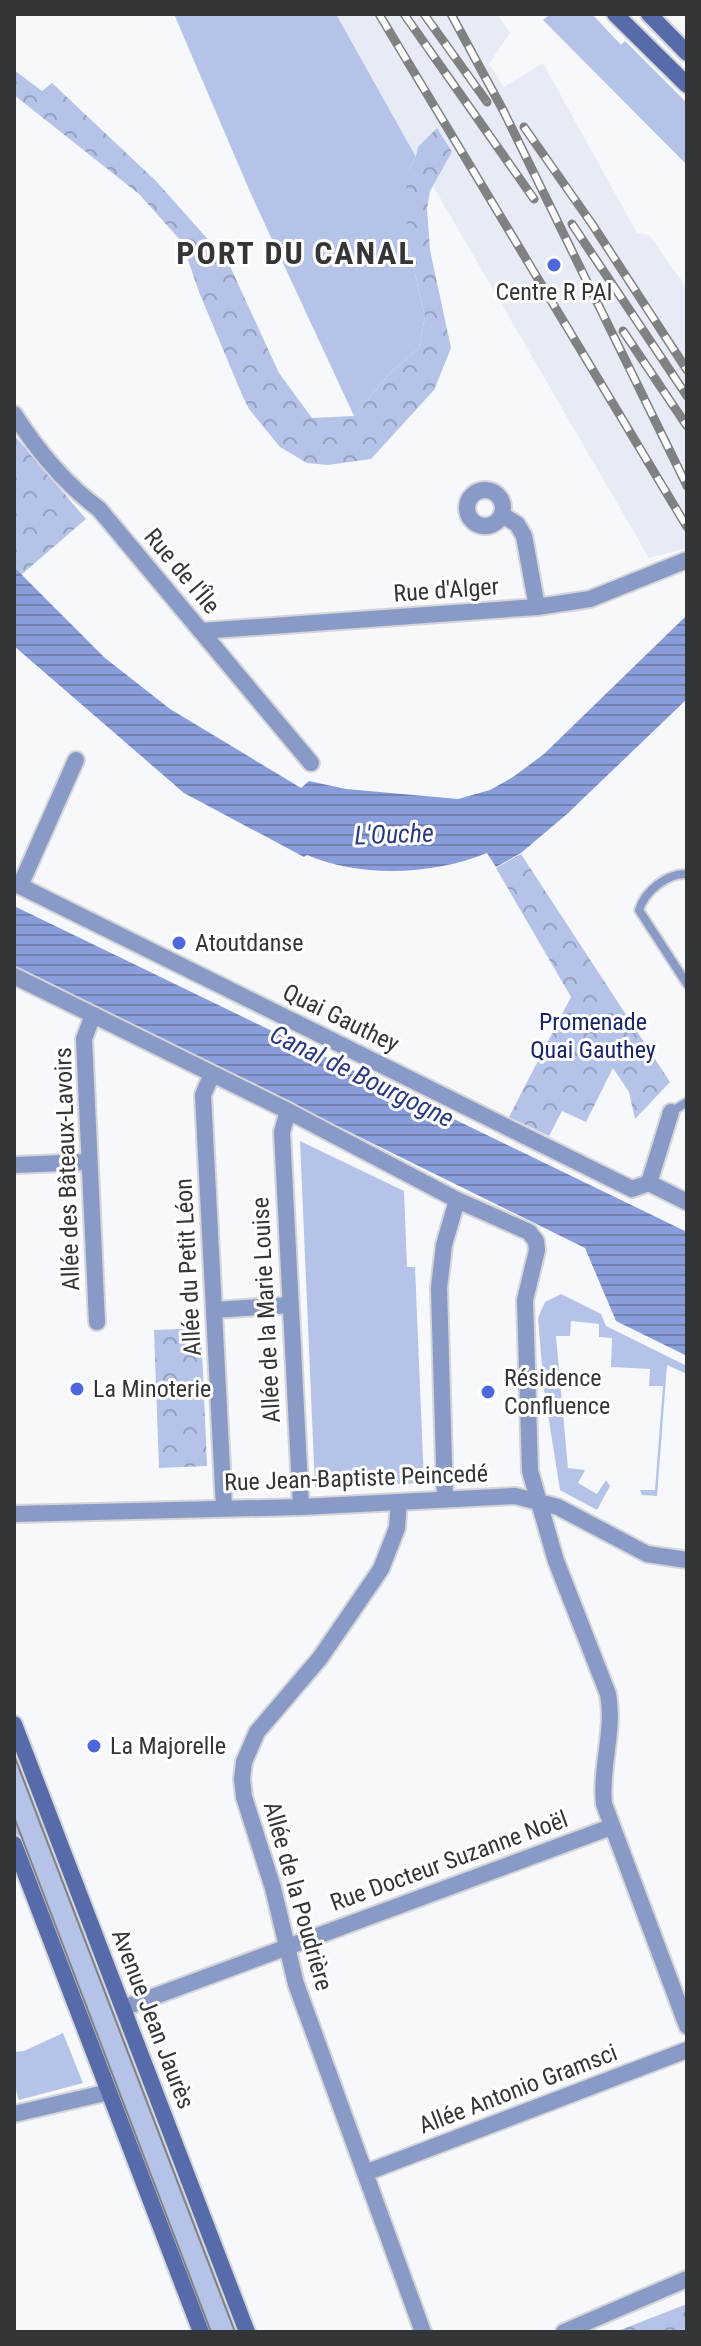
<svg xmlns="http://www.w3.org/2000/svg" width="701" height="2346" viewBox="0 0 701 2346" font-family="'Roboto Condensed',sans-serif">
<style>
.built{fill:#e7ebf5}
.green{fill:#b6c3e9}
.park{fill:url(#park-crowns)}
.water{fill:url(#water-rules)}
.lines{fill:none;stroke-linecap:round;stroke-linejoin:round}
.service-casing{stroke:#d4d5d8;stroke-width:12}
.minor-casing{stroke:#d4d5d8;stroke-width:20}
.secondary-casing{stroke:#d4d5d8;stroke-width:20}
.service{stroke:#8a9ac6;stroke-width:8}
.minor{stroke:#8a9ac6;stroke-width:16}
.secondary{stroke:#576bab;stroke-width:16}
.tram{stroke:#808183;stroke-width:2}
.rail-casing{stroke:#808183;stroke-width:9}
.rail{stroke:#fff;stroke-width:6;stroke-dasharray:18;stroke-linecap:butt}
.poi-dot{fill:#4c68dc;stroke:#fff;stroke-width:3}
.labels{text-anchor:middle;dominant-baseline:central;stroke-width:6;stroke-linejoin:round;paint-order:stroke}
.poi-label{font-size:24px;fill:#343536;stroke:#fff;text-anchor:start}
.street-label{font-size:24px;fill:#343536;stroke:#fff}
.park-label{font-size:24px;fill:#19256b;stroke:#fff}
.water-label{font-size:26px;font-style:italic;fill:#293a81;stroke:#fff}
.district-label{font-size:32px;font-weight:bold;letter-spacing:2px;fill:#343536;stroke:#fff}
</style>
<defs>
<pattern id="park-crowns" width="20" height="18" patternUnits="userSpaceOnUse" patternTransform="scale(2)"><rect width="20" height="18" fill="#b6c3e9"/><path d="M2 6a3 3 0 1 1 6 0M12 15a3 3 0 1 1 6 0" fill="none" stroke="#959fbe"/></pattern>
<pattern id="water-rules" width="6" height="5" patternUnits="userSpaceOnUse" patternTransform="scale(2)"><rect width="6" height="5" fill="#899dda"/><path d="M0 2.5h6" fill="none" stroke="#7181b2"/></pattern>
</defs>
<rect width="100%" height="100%" fill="#f7f8fb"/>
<path class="built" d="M336 14H497L510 33 489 64 504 87 543 63 637 233 649 235 687 288V548L649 558 433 186 452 152 418 147 416 157Z"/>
<g class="green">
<path d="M174 14H336L416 157 408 170 409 248 425 317 419 348 392 371 354 416 251 194Z"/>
<path d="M550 14H592L621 45 625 41 687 103V165L543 20Z"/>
<path d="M300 1141 404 1191 407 1267H415L424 1483 315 1487Z"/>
<path d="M561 1294 601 1314 606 1326 687 1366V1374L667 1365 657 1496 642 1495 640 1490H655L663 1386H649L650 1369 611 1367 612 1338 599 1337V1324L571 1321 570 1336H556L568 1468 585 1470 578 1483 597 1494 606 1480 610 1486 597 1510 560 1490 544 1389 538 1318 545 1302Z"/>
<path d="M14 1744 239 2332H207L14 1828Z"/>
<path d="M63 2033 83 2083 19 2100 14 2084V2052L24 2051Z"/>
</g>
<g class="park">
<path d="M14 70 42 91 52 83 156 181 228 262 279 373 312 418 354 416 392 371 419 348 425 317 409 248 405 205 408 170 416 157 418 147 437 128 452 152 430 191 427 209 430 250 451 348 434 390 371 459 328 465 307 463 280 447 249 409 243 397 199 292 182 242 139 194 14 95Z"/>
<path d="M14 435 86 519 21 575 14 567Z"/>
<path d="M521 854 670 1082 635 1119 629 1092 613 1068 586 1122 562 1111 549 1136 509 1117 571 997 496 868Z"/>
<path d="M201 1328 207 1466 159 1468 154 1330Z"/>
<path d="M687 2304V2332H615Z"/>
</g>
<g class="water">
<path d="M14 567 105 658 170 709 301 788 309 781 346 789 458 799 490 790 513 777 544 754 687 615V699L567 814 521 853 496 867 487 853C434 875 360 878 307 855L304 857 184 793 14 646Z"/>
<path d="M14 906 687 1232V1356L616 1321 585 1248 14 967Z"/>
</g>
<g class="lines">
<defs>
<g id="service">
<path d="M687 874C667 873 645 891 639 910L687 984"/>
<path d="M671 1112 687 1102"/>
</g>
<g id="minor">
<path d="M14 414C37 450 65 484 99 509L311 763"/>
<circle cx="485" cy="508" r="18"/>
<path d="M502 515 517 524 524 536 537 607"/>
<path d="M201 631 537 607 590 599 687 560"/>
<path d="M14 883 632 1189 649 1183 687 1202"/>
<path d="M20 886 76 760"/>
<path d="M14 976 288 1111 457 1200 529 1232 536 1241 537 1250 525 1300 530 1471 556 1561 608 1694C615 1730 600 1767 604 1804L687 2026"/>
<path d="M93 1015 84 1039 97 1322"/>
<path d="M212 1074 203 1095 224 1508"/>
<path d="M288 1111 282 1132 301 1507"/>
<path d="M14 1165 89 1162"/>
<path d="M649 1183 671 1112"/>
<path d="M215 1310 290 1305"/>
<path d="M445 1499 439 1288 444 1245 457 1200"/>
<path d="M399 1502 397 1528 381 1569 320 1658 257 1732 244 1762 242 1779 244 1797 273 1888 296 1984 423 2332"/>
<path d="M14 1514 301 1507 515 1496 558 1507 647 1554 687 1560"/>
<path d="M123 2008 611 1827"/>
<path d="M14 2114 109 2092"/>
<path d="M365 2173 687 2050"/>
<path d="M564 2332 687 2279"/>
</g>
<g id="secondary">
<path d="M615 14 687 85"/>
<path d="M649 14 687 53"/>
<path d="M14 1724 247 2332"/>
<path d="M14 1844 201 2332"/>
</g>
</defs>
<use href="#service" class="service-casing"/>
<use href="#minor" class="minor-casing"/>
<use href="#secondary" class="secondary-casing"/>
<use href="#service" class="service"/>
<use href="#minor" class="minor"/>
<use href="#secondary" class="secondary"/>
<g class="tram">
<path d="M14 1755 235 2332"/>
<path d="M14 1817 211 2332"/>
</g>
<defs>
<g id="rail">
<path d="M379 14 687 527"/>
<path d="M404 14 534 199"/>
<path d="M424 14 487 102"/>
<path d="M451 14 503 110 687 486"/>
<path d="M524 127 592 224 687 370"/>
<path d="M572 224 687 396"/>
<path d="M623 331 687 426"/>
</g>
</defs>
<use href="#rail" class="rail-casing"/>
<use href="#rail" class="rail"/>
</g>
<g class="poi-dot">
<circle cx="554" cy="265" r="8"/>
<circle cx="179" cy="943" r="8"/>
<circle cx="77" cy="1389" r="8"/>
<circle cx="488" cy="1392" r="8"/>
<circle cx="94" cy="1746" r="8"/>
</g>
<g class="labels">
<g class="poi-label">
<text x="554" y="292" text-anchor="middle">Centre R PAI</text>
<text x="195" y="943">Atoutdanse</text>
<text x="504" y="1378">Résidence<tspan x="504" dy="28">Confluence</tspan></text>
<text x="93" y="1389">La Minoterie</text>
<text x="110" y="1746">La Majorelle</text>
</g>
<g class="street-label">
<text transform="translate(182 571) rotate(50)">Rue de l'Île</text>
<text transform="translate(446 590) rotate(-4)">Rue d'Alger</text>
<text transform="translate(341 1018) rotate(26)">Quai Gauthey</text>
<text transform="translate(67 1169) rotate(-92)">Allée des Bâteaux-Lavoirs</text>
<text transform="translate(188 1267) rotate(-93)">Allée du Petit Léon</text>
<text transform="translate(266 1310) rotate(-93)">Allée de la Marie Louise</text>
<text transform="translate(356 1478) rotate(-2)">Rue Jean-Baptiste Peincedé</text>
<text transform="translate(449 1861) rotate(-20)">Rue Docteur Suzanne Noël</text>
<text transform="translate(298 1896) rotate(74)">Allée de la Poudrière</text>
<text transform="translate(153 2019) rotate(69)">Avenue Jean Jaurès</text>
<text transform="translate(518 2089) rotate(-21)">Allée Antonio Gramsci</text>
</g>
<g class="park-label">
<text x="593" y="1022">Promenade<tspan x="593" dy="28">Quai Gauthey</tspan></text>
</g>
<g class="water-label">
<text transform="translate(394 834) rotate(-2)">L'Ouche</text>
<text transform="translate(362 1076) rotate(26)">Canal de Bourgogne</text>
</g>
<g class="district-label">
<text x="296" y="253">PORT DU CANAL</text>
</g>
</g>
<rect width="701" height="2346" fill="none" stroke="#343536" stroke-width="32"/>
</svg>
